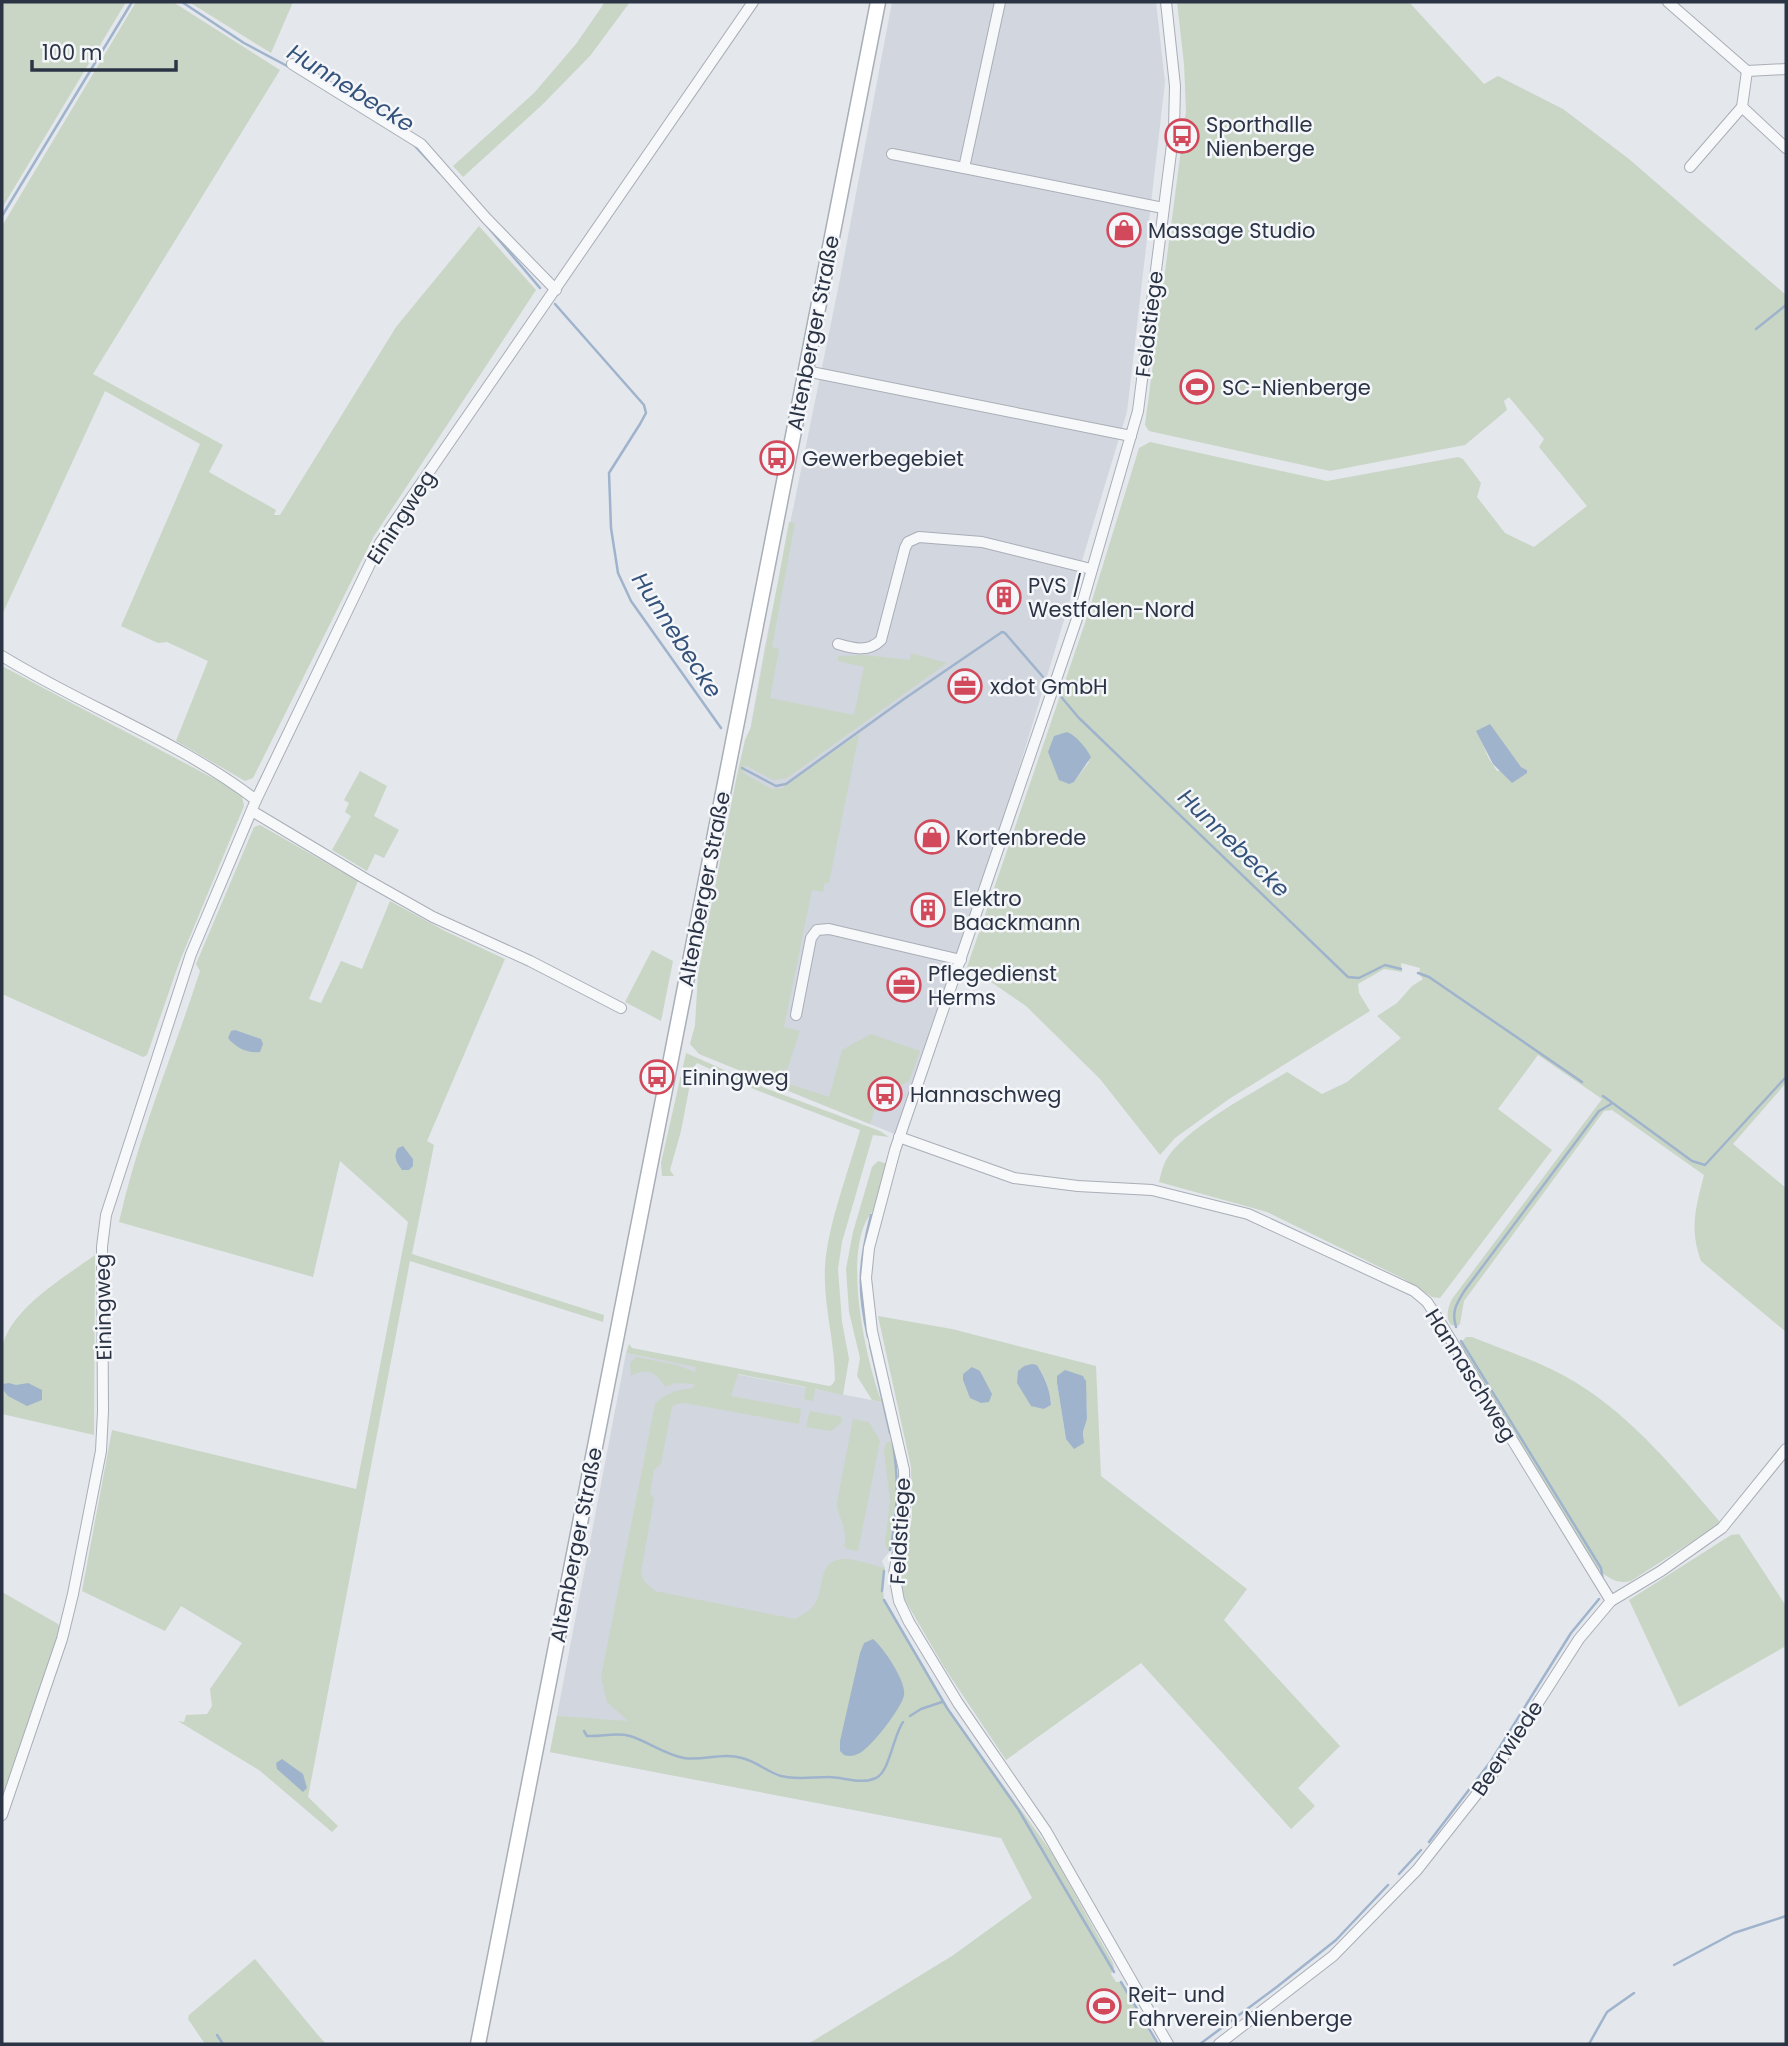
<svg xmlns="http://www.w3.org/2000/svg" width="1788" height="2046" viewBox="0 0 1788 2046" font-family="Poppins,sans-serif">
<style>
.built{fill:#d2d6de}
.green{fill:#c9d6c5;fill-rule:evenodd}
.water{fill:#9fb4cc}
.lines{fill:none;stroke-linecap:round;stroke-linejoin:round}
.stream{stroke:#9fb4cc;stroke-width:2.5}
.minor-casing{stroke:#a9aeb7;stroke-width:12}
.secondary-casing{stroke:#a9aeb7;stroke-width:17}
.minor{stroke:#f7f8fa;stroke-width:10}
.secondary{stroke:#fff;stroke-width:14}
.labels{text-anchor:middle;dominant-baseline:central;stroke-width:5;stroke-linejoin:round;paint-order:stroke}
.poi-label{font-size:21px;fill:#2b3445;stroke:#f4f6f9;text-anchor:start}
.street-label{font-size:21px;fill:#2b3445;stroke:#f4f6f9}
.water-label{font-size:23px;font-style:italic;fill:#34527a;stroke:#f4f6f9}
</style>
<rect width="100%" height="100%" fill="#e4e7ec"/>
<g class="built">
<path d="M892 2H1156L1165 82 1127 412 926 1076 902 1137 761 1080 739 793 765 646 839 284Z"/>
<path d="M626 1353 882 1402 893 1446 897 1514 889 1552 882 1561 885 1568 882 1581 884 1602 1001 1838 550 1752Z"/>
</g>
<g class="green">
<path d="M2 2H126L2 208Z"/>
<path d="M136 2H173L280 70 93 374 223 445 209 472 276 510 274 515H280L396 327 479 226 536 290 374 536 253 778 245 781 176 741 208 661 167 642 158 643 121 626 200 444 105 391 2 615V226Z"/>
<path d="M189 2H293L271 53Z"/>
<path d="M605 2H630L590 56 542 105 463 177 453 166 534 93 576 44Z"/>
<path d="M1177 2H1409L1484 84 1498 76 1563 109 1629 159 1786 295V1083L1733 1144 1786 1188V1332L1701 1261C1689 1228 1696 1207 1704 1175L1612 1110 1604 1111 1464 1301 1460 1324 1458 1326 1451 1325C1445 1318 1448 1307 1452 1299L1602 1099 1538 1055 1498 1109 1552 1150 1440 1298 1432 1297 1404 1279 1267 1212 1159 1182C1161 1174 1163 1164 1168 1157 1187 1127 1256 1091 1287 1072L1322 1094 1347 1082 1401 1038 1377 1016 1397 1003 1412 986 1423 979 1419 974 1420 968 1401 963 1402 972 1384 969 1358 984 1359 993 1370 1011 1229 1099 1175 1138 1160 1155 1100 1079 1026 1006 972 969 965 973 1086 620 1139 448 1150 442 1327 481 1458 457 1463 459 1481 483 1477 497 1505 533 1534 547 1587 506 1539 447 1544 439 1509 397 1504 401 1507 410 1465 445 1330 471 1149 431 1145 425 1186 111 1184 64ZM1478 732 1521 767 1527 770 1497 771 1488 757ZM1054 736 1089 762 1074 782Z"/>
<path d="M789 522 795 523 772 647 779 649 770 698 854 715 864 667 838 661V656L864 655 910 660 911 653 947 663 787 778 773 780 745 765 743 773 772 789 782 788 859 734 829 883 825 882 823 892 812 890 784 1027 800 1031 783 1082 829 1097 842 1050 871 1034 920 1051 909 1081 879 1097 870 1124 699 1054 690 1044 695 1025 698 974 702 953 737 775 745 740 751 727Z"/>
<path d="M2 666 226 785 242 797 244 806 179 963 147 1055 143 1057 2 994Z"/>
<path d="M360 771 387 786 374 816 399 830 384 858 375 854 367 871 332 850 351 816 345 812 349 803 344 800Z"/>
<path d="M260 825 358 881 309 999 321 1003 341 961 362 969 390 901 447 932 505 959 427 1141 434 1145 412 1254 604 1315 603 1322 410 1261 308 1797 338 1826 332 1832 259 1770 178 1721 184 1722 186 1715 207 1714 212 1706 210 1689 242 1643 181 1606 165 1631 82 1591 112 1430 356 1489 408 1222 340 1161 313 1277 119 1222C138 1136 173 1055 200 971L196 964 254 827Z"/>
<path d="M652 950 673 961 661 1021 625 1002Z"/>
<path d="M686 1053 765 1088 880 1131 889 1137 873 1135 842 1242 838 1269 842 1322 849 1359 843 1395 815 1389 813 1401 804 1399 806 1387 738 1374 731 1396 801 1409 799 1424 685 1403 677 1404 672 1407 661 1464 654 1470 650 1493 654 1499 641 1572 644 1581 655 1591 795 1619C802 1615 812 1610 816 1602 824 1588 818 1561 842 1559 855 1558 872 1565 885 1568L882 1581 884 1602 947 1707 1052 1853 1113 1963 1114 1967 1111 1974 1116 1982H1120L1156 2044H808L952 1956 1032 1898 1001 1838 550 1752 557 1716 628 1721 607 1702 601 1677 655 1404C667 1392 677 1390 693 1388L694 1384 675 1383 665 1387C655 1372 649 1367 631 1376L630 1363 636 1357 677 1365 695 1372 696 1367 626 1353 629 1344 632 1348 829 1386 832 1385 835 1380C835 1342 823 1305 825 1267 827 1227 849 1170 860 1130L756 1090 697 1063 693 1068 681 1131 670 1170 674 1176H662L661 1163Z"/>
<path d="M878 1161 887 1164 875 1209C839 1242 866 1362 882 1402L872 1400 857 1376 860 1358 849 1312 846 1269 853 1232 872 1167Z"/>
<path d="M95 1255 94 1435 2 1414C2 1393 0 1369 2 1349 8 1310 65 1277 95 1255Z"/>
<path d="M878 1316 952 1329 1096 1366 1101 1476 1247 1589 1224 1620 1340 1746 1298 1788 1315 1806 1291 1829 1141 1663 1006 1760 944 1667 905 1600 901 1584 902 1569 912 1517 911 1467ZM1037 1365C1045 1377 1050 1389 1051 1405L1044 1409 1041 1407ZM1059 1374 1085 1378 1087 1419 1083 1432 1084 1438 1066 1439 1057 1383Z"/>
<path d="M1466 1337H1472C1506 1351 1544 1363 1575 1382 1634 1418 1677 1472 1721 1523L1631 1581C1615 1585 1606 1576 1594 1566L1459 1345Z"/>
<path d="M810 1411 842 1417 841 1423 831 1431 806 1427Z"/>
<path d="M853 1419 869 1422 880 1441 858 1551 847 1549 844 1546C849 1530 838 1519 837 1503Z"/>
<path d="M892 1441C900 1477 899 1516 889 1552L885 1544 890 1501 884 1451 886 1443Z"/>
<path d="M1739 1534 1786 1606V1646L1679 1707 1629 1600 1731 1535Z"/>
<path d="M2 1592 58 1624 61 1631 2 1805Z"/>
<path d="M255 1959 317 2034 326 2044H205L188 2019 189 2015Z"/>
</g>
<g class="water">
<path d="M1490 724 1521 767 1527 770V773L1512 783 1493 764 1476 731Z"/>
<path d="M1067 732C1077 736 1086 748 1091 757L1074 782 1069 784 1059 780 1048 752 1054 736Z"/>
<path d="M235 1030 261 1039 263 1044 260 1052C248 1054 235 1047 228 1038L231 1031Z"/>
<path d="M403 1146 413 1159V1166L409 1170H402C396 1162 393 1156 398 1148Z"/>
<path d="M1032 1364 1037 1365C1045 1378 1050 1389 1051 1405L1044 1409 1031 1406 1017 1383 1018 1371 1024 1366Z"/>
<path d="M972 1367 980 1371 992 1394 989 1402 981 1403 970 1398 963 1380V1374Z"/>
<path d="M1065 1370 1083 1376 1086 1381 1087 1419 1083 1432 1084 1443 1074 1449 1066 1439 1057 1383V1376Z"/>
<path d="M9 1383 16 1385 28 1383 42 1390V1400L27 1406 8 1396 4 1391 3 1384Z"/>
<path d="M873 1639C883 1647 907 1682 904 1696 900 1710 872 1746 860 1753 854 1756 850 1757 844 1755L840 1751V1741L860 1653 864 1643Z"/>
<path d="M282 1759 303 1774 307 1788 303 1792 277 1769 276 1763Z"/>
</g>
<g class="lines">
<g class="stream">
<path d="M182 2 244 43 289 67"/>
<path d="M414 145 440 173"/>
<path d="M2 216 132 2"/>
<path d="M482 220 540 288"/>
<path d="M555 304 644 405 646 413 640 424 609 473 611 528 618 573 631 601 721 728"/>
<path d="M1756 329 1786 305"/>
<path d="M1058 693 1078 717 1348 977 1359 978 1385 965 1401 969"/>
<path d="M742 768 776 786 786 784 904 699 1002 632 1005 633 1043 677"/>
<path d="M1418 973 1429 977 1582 1082"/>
<path d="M1603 1096 1692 1161 1705 1165 1786 1077"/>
<path d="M1456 1327C1451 1311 1457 1303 1465 1290L1599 1111 1611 1104"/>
<path d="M868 1337C857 1289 859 1262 871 1215"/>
<path d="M1461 1341 1601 1568 1603 1581"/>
<path d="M870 1345 890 1433"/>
<path d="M890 1550C898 1514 899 1480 893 1444"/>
<path d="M882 1591 884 1571"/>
<path d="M884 1600 947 1708 1018 1809 1114 1972"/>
<path d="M910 1716 921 1709 942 1702"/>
<path d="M584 1731 587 1736C602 1737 615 1732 630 1736 649 1742 664 1754 684 1758 704 1761 722 1752 742 1758 756 1761 767 1772 781 1776 797 1780 812 1777 828 1777 844 1777 861 1785 876 1778 890 1771 893 1736 903 1722"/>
<path d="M1429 1842 1491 1761 1571 1633 1599 1599"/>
<path d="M1399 1874 1421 1850"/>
<path d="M1674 1965 1734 1933 1786 1916"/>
<path d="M1121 1982 1158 2044"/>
<path d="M217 2035 223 2044"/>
<path d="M1200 2044 1278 1986 1336 1940 1388 1885"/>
<path d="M1589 2044 1607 2012 1634 1993"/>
</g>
<defs>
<g id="minor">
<path d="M1166 2 1175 86 1174 129 1138 411 1082 604 895 1150 869 1248 866 1278 872 1331 904 1470 905 1512 894 1574 899 1601 909 1622 958 1703 1046 1831 1168 2044"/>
<path d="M1668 2 1747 71 1786 69"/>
<path d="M292 64 421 144 486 218 556 290"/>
<path d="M1742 107 1786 148"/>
<path d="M892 154 964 168 1000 2"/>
<path d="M1690 167 1742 107 1747 71"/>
<path d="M964 168 1163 208"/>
<path d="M806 371 1131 436"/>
<path d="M838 644C854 649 869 652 881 640L905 548 908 542 919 537 982 542 1091 569"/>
<path d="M2 656C85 707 179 741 256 800"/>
<path d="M252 811 364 878 433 917 530 961 621 1008"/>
<path d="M796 1015 811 938 817 930 829 929 961 960"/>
<path d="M899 1137 1014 1178 1078 1186 1152 1190 1248 1214 1414 1291 1427 1302 1435 1314 1611 1601"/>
<path d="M2 1815 62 1639 73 1594 101 1451 103 1411 102 1247 106 1215 191 954 256 800 380 543 753 2"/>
<path d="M1219 2044 1333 1956 1417 1870 1491 1776 1579 1639 1611 1601 1661 1571 1722 1528 1786 1449"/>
</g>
<path id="secondary" d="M478 2044 878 2"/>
</defs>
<use href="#minor" class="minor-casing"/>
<use href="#secondary" class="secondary-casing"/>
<use href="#minor" class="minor"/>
<use href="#secondary" class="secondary"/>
</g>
<defs>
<symbol id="bus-ring" viewBox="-11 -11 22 22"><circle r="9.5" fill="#f4f6f9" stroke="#d1495b" stroke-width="1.5"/><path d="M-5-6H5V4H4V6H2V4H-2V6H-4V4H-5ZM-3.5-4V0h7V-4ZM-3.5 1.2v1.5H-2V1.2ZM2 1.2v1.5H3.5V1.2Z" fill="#d1495b"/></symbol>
<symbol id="shop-ring" viewBox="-11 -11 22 22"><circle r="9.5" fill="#f4f6f9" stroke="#d1495b" stroke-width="1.5"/><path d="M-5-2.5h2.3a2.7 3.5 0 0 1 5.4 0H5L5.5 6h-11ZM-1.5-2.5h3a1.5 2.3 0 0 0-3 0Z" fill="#d1495b"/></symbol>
<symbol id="stadium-ring" viewBox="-11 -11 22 22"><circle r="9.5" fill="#f4f6f9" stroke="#d1495b" stroke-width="1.5"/><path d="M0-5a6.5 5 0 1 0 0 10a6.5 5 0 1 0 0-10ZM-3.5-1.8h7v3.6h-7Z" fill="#d1495b"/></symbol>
<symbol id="building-ring" viewBox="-11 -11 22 22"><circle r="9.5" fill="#f4f6f9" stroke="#d1495b" stroke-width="1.5"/><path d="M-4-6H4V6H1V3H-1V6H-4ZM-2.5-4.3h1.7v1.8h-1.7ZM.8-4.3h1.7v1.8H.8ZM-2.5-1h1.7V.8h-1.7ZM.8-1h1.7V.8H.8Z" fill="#d1495b"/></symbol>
<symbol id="office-ring" viewBox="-11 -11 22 22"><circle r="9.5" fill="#f4f6f9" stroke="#d1495b" stroke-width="1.5"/><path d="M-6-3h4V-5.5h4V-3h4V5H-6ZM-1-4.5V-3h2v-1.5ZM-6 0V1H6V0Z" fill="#d1495b"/></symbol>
</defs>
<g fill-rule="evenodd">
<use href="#bus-ring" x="1163" y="117" width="38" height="38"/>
<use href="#shop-ring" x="1105" y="211" width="38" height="38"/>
<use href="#stadium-ring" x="1178" y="368" width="38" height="38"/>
<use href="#bus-ring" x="758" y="439" width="38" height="38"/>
<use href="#building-ring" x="985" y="578" width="38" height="38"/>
<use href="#office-ring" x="946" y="667" width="38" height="38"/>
<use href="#shop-ring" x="913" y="818" width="38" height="38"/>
<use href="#building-ring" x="909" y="891" width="38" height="38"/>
<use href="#office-ring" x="885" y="966" width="38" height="38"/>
<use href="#bus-ring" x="638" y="1058" width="38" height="38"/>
<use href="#bus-ring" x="866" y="1075" width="38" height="38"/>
<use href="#stadium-ring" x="1085" y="1987" width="38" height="38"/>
</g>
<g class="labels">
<g class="poi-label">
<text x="1206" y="124">Sporthalle<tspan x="1206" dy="24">Nienberge</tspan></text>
<text x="1148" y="230">Massage Studio</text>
<text x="1222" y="387">SC-Nienberge</text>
<text x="802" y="458">Gewerbegebiet</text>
<text x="1028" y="585">PVS /<tspan x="1028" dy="24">Westfalen-Nord</tspan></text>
<text x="990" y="686">xdot GmbH</text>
<text x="956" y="837">Kortenbrede</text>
<text x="953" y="898">Elektro<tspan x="953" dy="24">Baackmann</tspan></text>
<text x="928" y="973">Pflegedienst<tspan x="928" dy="24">Herms</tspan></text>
<text x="682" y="1077">Einingweg</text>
<text x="910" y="1094">Hannaschweg</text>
<text x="1128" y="1994">Reit- und<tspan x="1128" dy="24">Fahrverein Nienberge</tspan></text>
</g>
<g class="street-label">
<text transform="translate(1149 324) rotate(-83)">Feldstiege</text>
<text transform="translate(813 333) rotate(-79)">Altenberger Straße</text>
<text transform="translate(401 517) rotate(-57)">Einingweg</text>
<text transform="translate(704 889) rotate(-79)">Altenberger Straße</text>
<text transform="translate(103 1307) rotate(-91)">Einingweg</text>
<text transform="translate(1471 1375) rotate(58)">Hannaschweg</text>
<text transform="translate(900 1531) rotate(-87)">Feldstiege</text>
<text transform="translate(576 1545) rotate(-79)">Altenberger Straße</text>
<text transform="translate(1507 1748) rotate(-56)">Beerwiede</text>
</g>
<g class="water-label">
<text transform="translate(351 88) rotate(32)">Hunnebecke</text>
<text transform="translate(677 635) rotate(57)">Hunnebecke</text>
<text transform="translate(1234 843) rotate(44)">Hunnebecke</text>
</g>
</g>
<rect width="1788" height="2046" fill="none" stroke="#2b3445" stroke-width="7"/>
<path d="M32 60v10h144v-10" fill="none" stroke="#2b3445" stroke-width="3.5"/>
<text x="42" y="60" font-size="21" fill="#2b3445" stroke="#f4f6f9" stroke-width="5" paint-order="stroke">100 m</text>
</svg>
